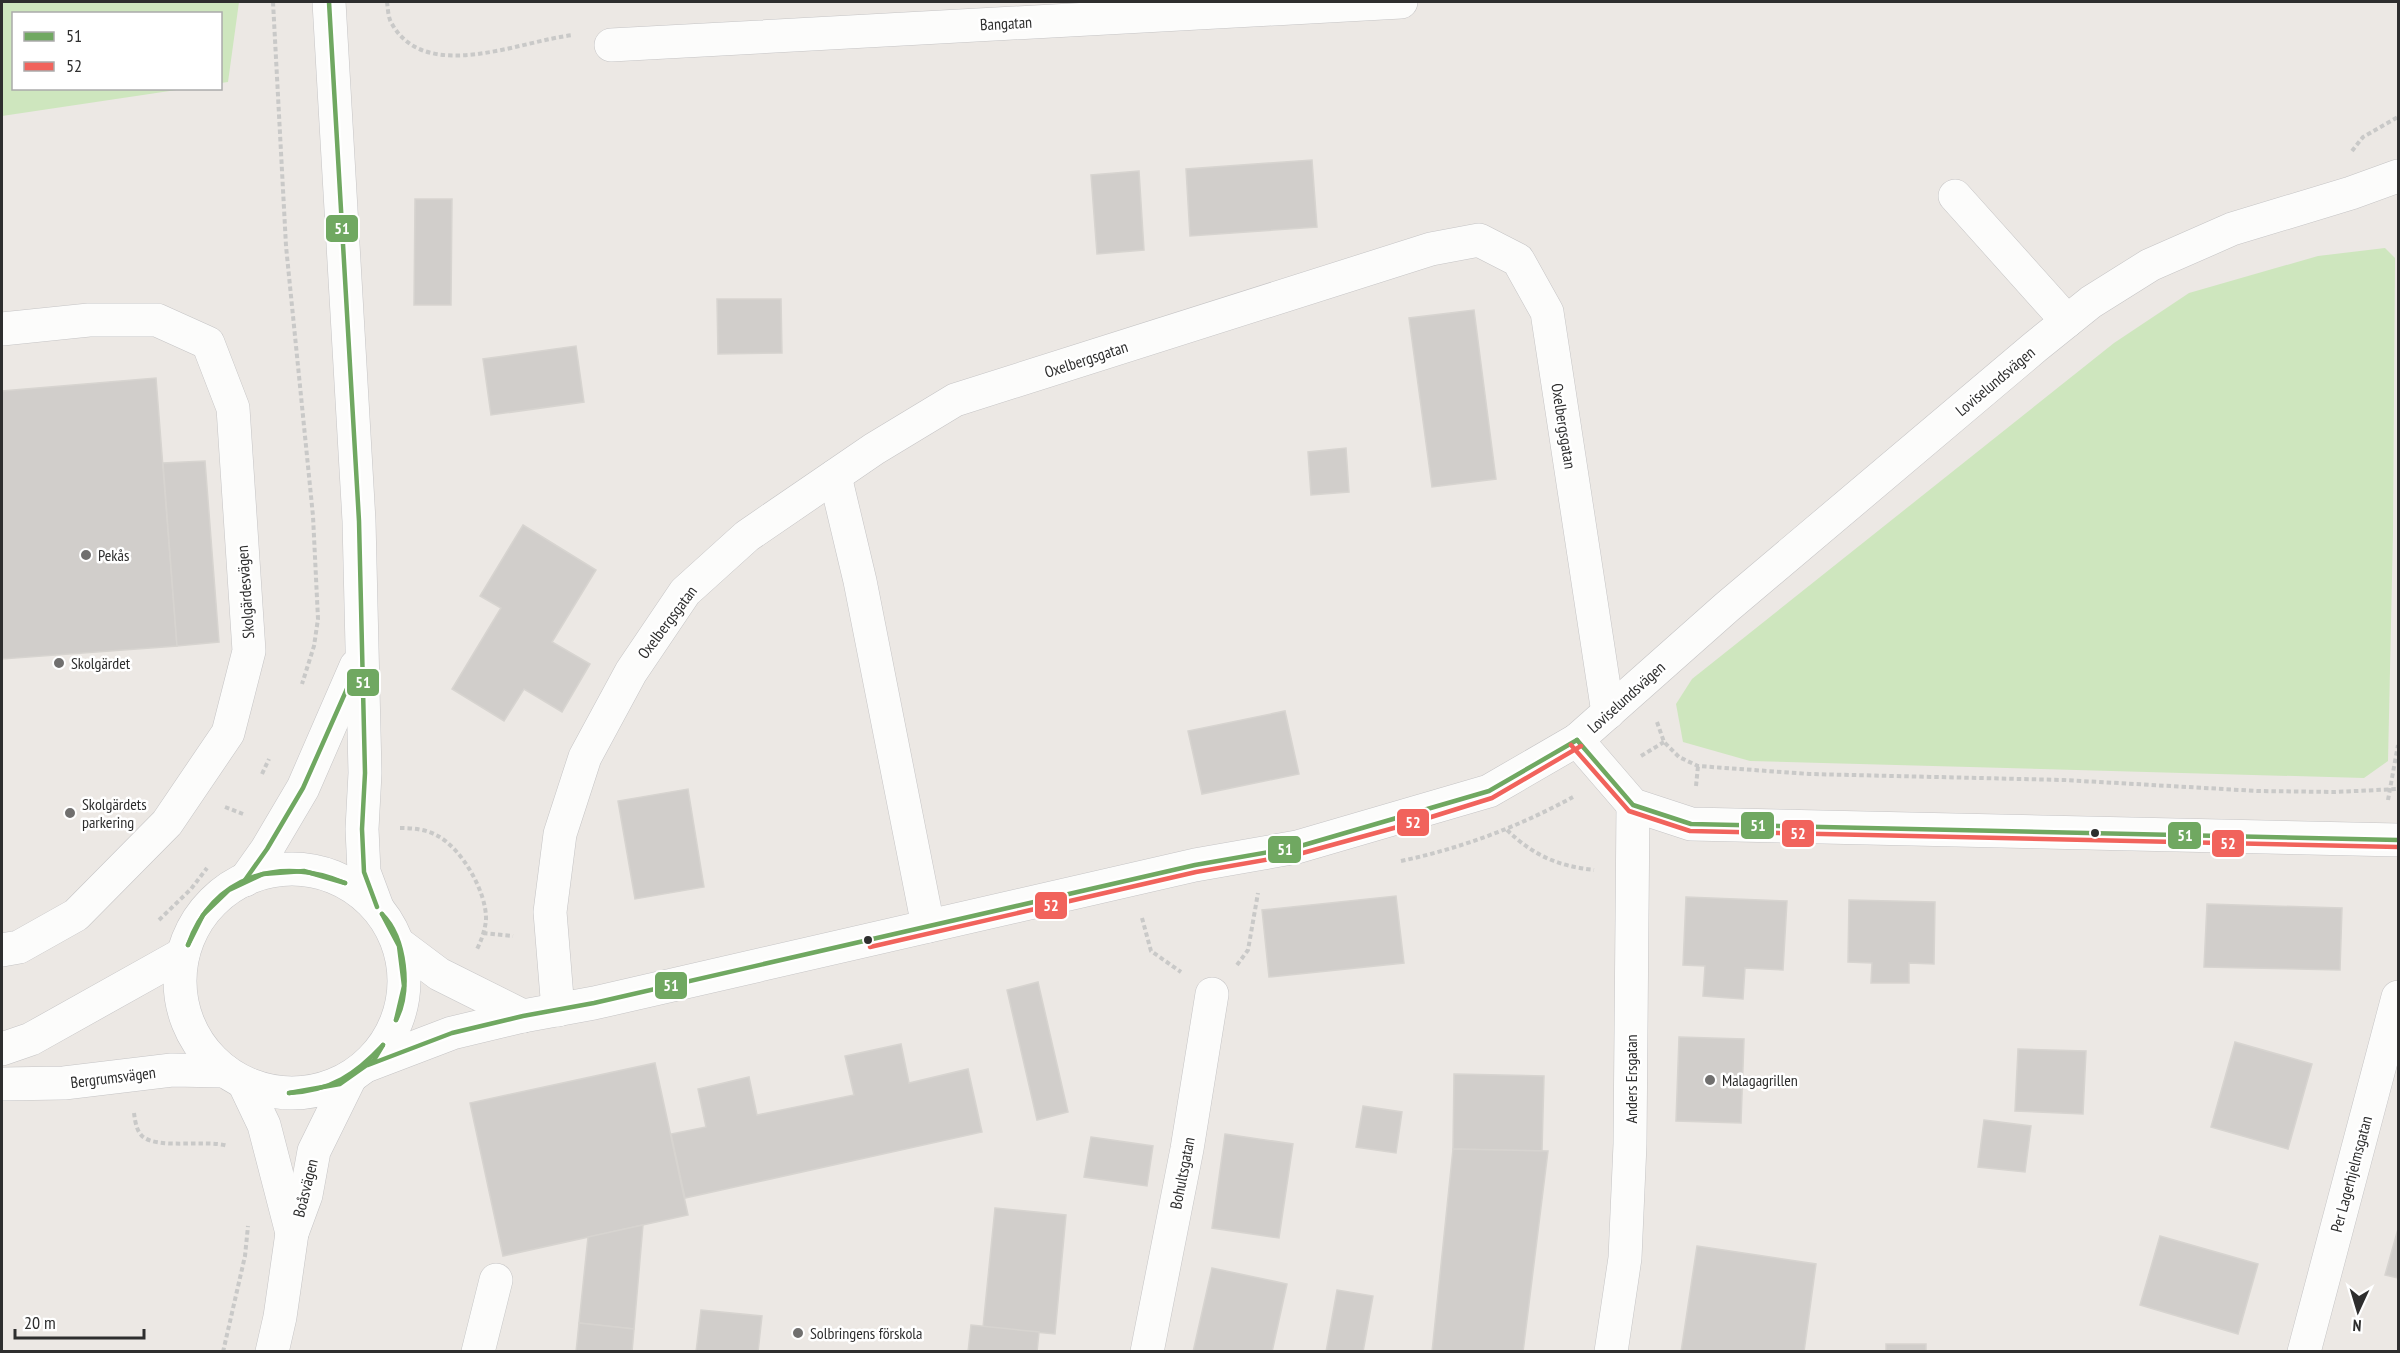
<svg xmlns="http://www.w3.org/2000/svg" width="2400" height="1353" viewBox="0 0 2400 1353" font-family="'PT Sans Narrow',sans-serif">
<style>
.green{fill:#cee6be}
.building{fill:#d1cecb;stroke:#d7d4d0;stroke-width:1.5}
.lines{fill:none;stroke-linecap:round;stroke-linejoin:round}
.minor-casing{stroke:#c5c4c5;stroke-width:34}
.path{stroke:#c9c9c8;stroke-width:4;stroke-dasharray:4.5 3;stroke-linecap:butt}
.minor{stroke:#fcfcfb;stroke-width:33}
.bus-1-casing{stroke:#fff;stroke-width:9}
.bus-2-casing{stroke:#fff;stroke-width:9}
.bus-1{stroke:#70a861;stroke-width:4.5}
.bus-2{stroke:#f1635c;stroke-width:4.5}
.poi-dot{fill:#706f6e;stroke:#fff;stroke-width:2}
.bus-dot{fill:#2e2e2e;stroke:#fff;stroke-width:2}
.labels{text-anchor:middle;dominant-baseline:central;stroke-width:5;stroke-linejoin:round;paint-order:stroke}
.street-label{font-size:16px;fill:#2e2e2e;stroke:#fff}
.poi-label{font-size:16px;fill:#2e2e2e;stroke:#fff;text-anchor:start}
.line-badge{stroke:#fff;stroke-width:2}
.badge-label{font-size:16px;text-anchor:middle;font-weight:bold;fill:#fff}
</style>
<rect width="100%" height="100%" fill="#ece8e4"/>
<g class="green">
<path d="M2 2H239L228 82 221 83 220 14H14V88L183 89 2 116Z"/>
<path d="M2385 248 2395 258 2393 533 2388 761 2364 778 1750 761 1683 742 1676 704 1692 679 2114 343 2189 293 2318 256Z"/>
</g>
<g class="building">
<path d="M1312 160 1317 227 1190 236 1186 169Z"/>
<path d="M1139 171 1144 250 1097 254 1091 175Z"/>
<path d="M415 199H452L451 305H414Z"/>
<path d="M717 299H781L782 353 718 354Z"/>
<path d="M1474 310 1496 479 1432 487 1409 318Z"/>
<path d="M576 346 584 402 491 415 483 359Z"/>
<path d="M156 378 177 646 2 659V391Z"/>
<path d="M1346 448 1349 492 1311 495 1308 452Z"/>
<path d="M205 461 219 642 177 646 163 463Z"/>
<path d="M523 525 596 570 552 642 590 664 562 712 524 689 504 721 452 689 501 608 480 596Z"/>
<path d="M1285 711 1299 774 1202 794 1188 731Z"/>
<path d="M688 789 704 887 635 899 618 801Z"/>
<path d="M1396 896 1404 963 1269 977 1262 910Z"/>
<path d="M1686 897 1787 901 1783 970 1745 968 1743 999 1703 996 1705 966 1683 965Z"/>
<path d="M1849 900 1935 902 1934 964 1909 963V983H1871L1872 963 1848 962Z"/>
<path d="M2207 904 2342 908 2340 970 2204 967Z"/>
<path d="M1038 982 1068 1112 1037 1120 1007 990Z"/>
<path d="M1679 1037 1744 1039 1741 1123 1676 1121Z"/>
<path d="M2235 1042 2312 1064 2288 1149 2211 1127Z"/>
<path d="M901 1044 909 1083 968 1069 982 1132 685 1198 671 1134 706 1127 698 1089 749 1077 757 1115 854 1095 845 1056Z"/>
<path d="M2018 1049 2086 1051 2083 1114 2015 1111Z"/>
<path d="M655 1063 688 1215 503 1256 470 1103Z"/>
<path d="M1454 1074 1544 1076 1542 1151 1453 1149Z"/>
<path d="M1363 1106 1402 1112 1396 1153 1356 1147Z"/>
<path d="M1984 1120 2031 1126 2025 1172 1978 1167Z"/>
<path d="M1225 1134 1293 1144 1279 1238 1212 1228Z"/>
<path d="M1091 1137 1153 1146 1147 1186 1084 1177Z"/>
<path d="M1453 1149 1548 1151 1523 1352H1432Z"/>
<path d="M995 1208 1066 1215 1055 1334 983 1327Z"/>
<path d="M643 1225 634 1329 579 1323 588 1237Z"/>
<path d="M2398 1229V1278L2385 1275Z"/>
<path d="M2160 1236 2258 1264 2238 1334 2140 1305Z"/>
<path d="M1697 1246 1816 1264 1804 1352H1681Z"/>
<path d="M1212 1268 1287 1284 1272 1352H1193Z"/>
<path d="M1337 1290 1373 1296 1363 1352H1326Z"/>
<path d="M701 1310 762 1316 758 1352H696Z"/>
<path d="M579 1323 634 1329 632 1352H576Z"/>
<path d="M971 1325 1039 1332 1037 1352H968Z"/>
<rect x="1886" y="1344" width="40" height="8"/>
</g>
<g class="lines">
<defs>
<g id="minor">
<path d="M329 2 359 521 365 773 362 829 364 872 377 907"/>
<path d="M611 45 1401 2"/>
<path d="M1955 196 2067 321"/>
<path d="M2 329 89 320H157L208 343 233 408 249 651 228 733 167 823 76 915 19 947 2 950"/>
<path d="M835 476 860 581 928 926"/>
<path d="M1577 740 1633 805 1691 824 2398 840"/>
<circle cx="292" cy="981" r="112"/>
<path d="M245 880 267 849 303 788 356 666"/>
<path d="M399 944 439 974 523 1016"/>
<path d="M558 1010 550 912 560 834 585 757 631 672 685 592 747 536 874 449 955 400 1431 249 1479 240 1518 260 1547 312 1608 713"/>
<path d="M2 1049 31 1039 183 954"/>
<path d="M368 1065 452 1033 523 1016 594 1003 1195 865 1297 847 1489 791 1577 740 1727 607 2035 347 2091 302 2150 265 2232 229 2351 193 2398 176"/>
<path d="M244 1083 264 1125 292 1233"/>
<path d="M2 1084 64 1083 172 1070 225 1071"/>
<path d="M272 1352 280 1317 292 1233 306 1195 314 1151 350 1078"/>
<path d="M478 1352 496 1280"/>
<path d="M1147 1352 1187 1149 1212 994"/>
<path d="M1611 1352 1625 1258 1630 1144 1633 805"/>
<path d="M2304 1352 2398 997"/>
</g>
</defs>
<use href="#minor" class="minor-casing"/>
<g class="path">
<path d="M273 2 286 246 313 516 318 619 314 646 302 684"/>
<path d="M387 2C388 9 388 18 392 24 426 84 520 41 573 35"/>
<path d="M2352 151 2363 137 2398 117"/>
<path d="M1657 722 1664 742 1679 757 1698 766 1809 774 2064 780 2258 791 2335 792 2398 789"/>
<path d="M1641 756 1664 742"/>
<path d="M262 774 269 759"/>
<path d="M1696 786 1698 766"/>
<path d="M2388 800 2398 745"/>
<path d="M225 807 243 814"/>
<path d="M400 828C412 828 425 829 436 835 461 847 487 892 486 920 485 930 481 942 476 951"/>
<path d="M1507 830C1533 855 1557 866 1594 870"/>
<path d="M1401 861C1462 848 1518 827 1573 797"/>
<path d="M1142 918 1151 951 1181 972"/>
<path d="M159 920 191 889 207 868"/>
<path d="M483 933 513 936"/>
<path d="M1237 965 1248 950 1258 893"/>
<path d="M134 1113C135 1120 136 1130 142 1136 157 1150 206 1139 228 1146"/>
<path d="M223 1352 245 1256 248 1226"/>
</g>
<use href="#minor" class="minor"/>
<defs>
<g id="bus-1">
<path d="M329 2 359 521 365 773 362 829 364 872 377 907"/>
<path d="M1577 740 1633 805 1691 824 2398 840"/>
<path d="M245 880 267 849 303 788 354 673"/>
<path d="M382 914C406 938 411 991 396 1020"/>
<path d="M382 914 399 946 404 986 396 1020"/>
<path d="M188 945C212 876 280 855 345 883"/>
<path d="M188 945 203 915 229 890 263 874 304 871 345 883"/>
<path d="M368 1065 452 1033 523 1016 594 1003 1195 865 1297 847 1489 791 1577 740"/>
<path d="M289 1093 340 1084 374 1060 383 1045"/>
<path d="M289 1093C331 1091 356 1074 383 1045"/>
</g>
<g id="bus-2">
<path d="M1571 745 1629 811 1690 831 2398 847"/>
<path d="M870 947 1196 872 1299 854 1412 823 1492 798 1581 746"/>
</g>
</defs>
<use href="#bus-1" class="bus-1-casing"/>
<use href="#bus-2" class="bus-2-casing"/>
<use href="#bus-1" class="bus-1"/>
<use href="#bus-2" class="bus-2"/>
</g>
<g class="poi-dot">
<circle cx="86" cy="555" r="6"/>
<circle cx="59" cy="663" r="6"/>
<circle cx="70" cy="813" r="6"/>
<circle cx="1710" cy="1080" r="6"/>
<circle cx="798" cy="1333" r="6"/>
</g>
<g class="bus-dot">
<circle cx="2095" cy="833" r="5"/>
<circle cx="868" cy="940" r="5"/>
</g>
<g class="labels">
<g class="street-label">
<text transform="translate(1006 23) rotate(-3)">Bangatan</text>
<text transform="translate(1086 359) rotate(-18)">Oxelbergsgatan</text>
<text transform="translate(1995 381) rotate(-40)">Loviselundsvägen</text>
<text transform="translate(1564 426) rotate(81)">Oxelbergsgatan</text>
<text transform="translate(245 592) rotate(-94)">Skolgärdesvägen</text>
<text transform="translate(667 622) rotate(-53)">Oxelbergsgatan</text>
<text transform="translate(1626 697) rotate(-42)">Loviselundsvägen</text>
<text transform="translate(113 1077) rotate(-7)">Bergrumsvägen</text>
<text transform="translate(1631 1079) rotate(-90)">Anders Ersgatan</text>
<text transform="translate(1182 1173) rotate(-79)">Bohultsgatan</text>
<text transform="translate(2351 1174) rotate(-75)">Per Lagerhjelmsgatan</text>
<text transform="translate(305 1188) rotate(-76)">Boåsvägen</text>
</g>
<g class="poi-label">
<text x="98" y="555">Pekås</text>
<text x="71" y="663">Skolgärdet</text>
<text x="82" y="804">Skolgärdets<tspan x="82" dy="18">parkering</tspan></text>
<text x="1722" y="1080">Malagagrillen</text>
<text x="810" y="1333">Solbringens förskola</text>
</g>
</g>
<g class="line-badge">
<rect x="325" y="214" width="34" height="29" rx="6" fill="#70a861"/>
<rect x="346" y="668" width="34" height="29" rx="6" fill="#70a861"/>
<rect x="1396" y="808" width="34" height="29" rx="6" fill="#f1635c"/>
<rect x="1740" y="811" width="35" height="29" rx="6" fill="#70a861"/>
<rect x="1781" y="819" width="34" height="29" rx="6" fill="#f1635c"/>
<rect x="2167" y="821" width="35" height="29" rx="6" fill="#70a861"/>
<rect x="2211" y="829" width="34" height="29" rx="6" fill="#f1635c"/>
<rect x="1267" y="835" width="35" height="29" rx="6" fill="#70a861"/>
<rect x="1034" y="891" width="34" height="29" rx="6" fill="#f1635c"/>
<rect x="654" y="971" width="34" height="29" rx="6" fill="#70a861"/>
</g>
<g class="badge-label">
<text x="342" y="234">51</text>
<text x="363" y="688">51</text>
<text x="1413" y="828">52</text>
<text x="1758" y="831">51</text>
<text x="1798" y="839">52</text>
<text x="2185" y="841">51</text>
<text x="2228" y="849">52</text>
<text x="1285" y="855">51</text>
<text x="1051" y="911">52</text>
<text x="671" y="991">51</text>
</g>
<rect width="2400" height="1353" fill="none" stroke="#2e2e2e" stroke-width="6"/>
<rect x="12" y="12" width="210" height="78" fill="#ffffff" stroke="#ababab" stroke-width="1.5"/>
<rect x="24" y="32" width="30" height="9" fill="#70a861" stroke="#ababab" stroke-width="1.5"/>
<text x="66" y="42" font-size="18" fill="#2e2e2e">51</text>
<rect x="24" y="62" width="30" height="9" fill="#f1635c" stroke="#ababab" stroke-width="1.5"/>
<text x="66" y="72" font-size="18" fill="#2e2e2e">52</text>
<g transform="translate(2358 1311) rotate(184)" stroke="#ffffff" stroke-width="4.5" paint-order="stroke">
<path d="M0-4.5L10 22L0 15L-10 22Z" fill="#2e2e2e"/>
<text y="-9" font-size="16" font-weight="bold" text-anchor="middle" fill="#2e2e2e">N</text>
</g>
<path d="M15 1329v9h129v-9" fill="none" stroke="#2e2e2e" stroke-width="3"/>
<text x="24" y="1329" font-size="18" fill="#2e2e2e" stroke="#ffffff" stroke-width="4.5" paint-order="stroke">20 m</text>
</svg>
